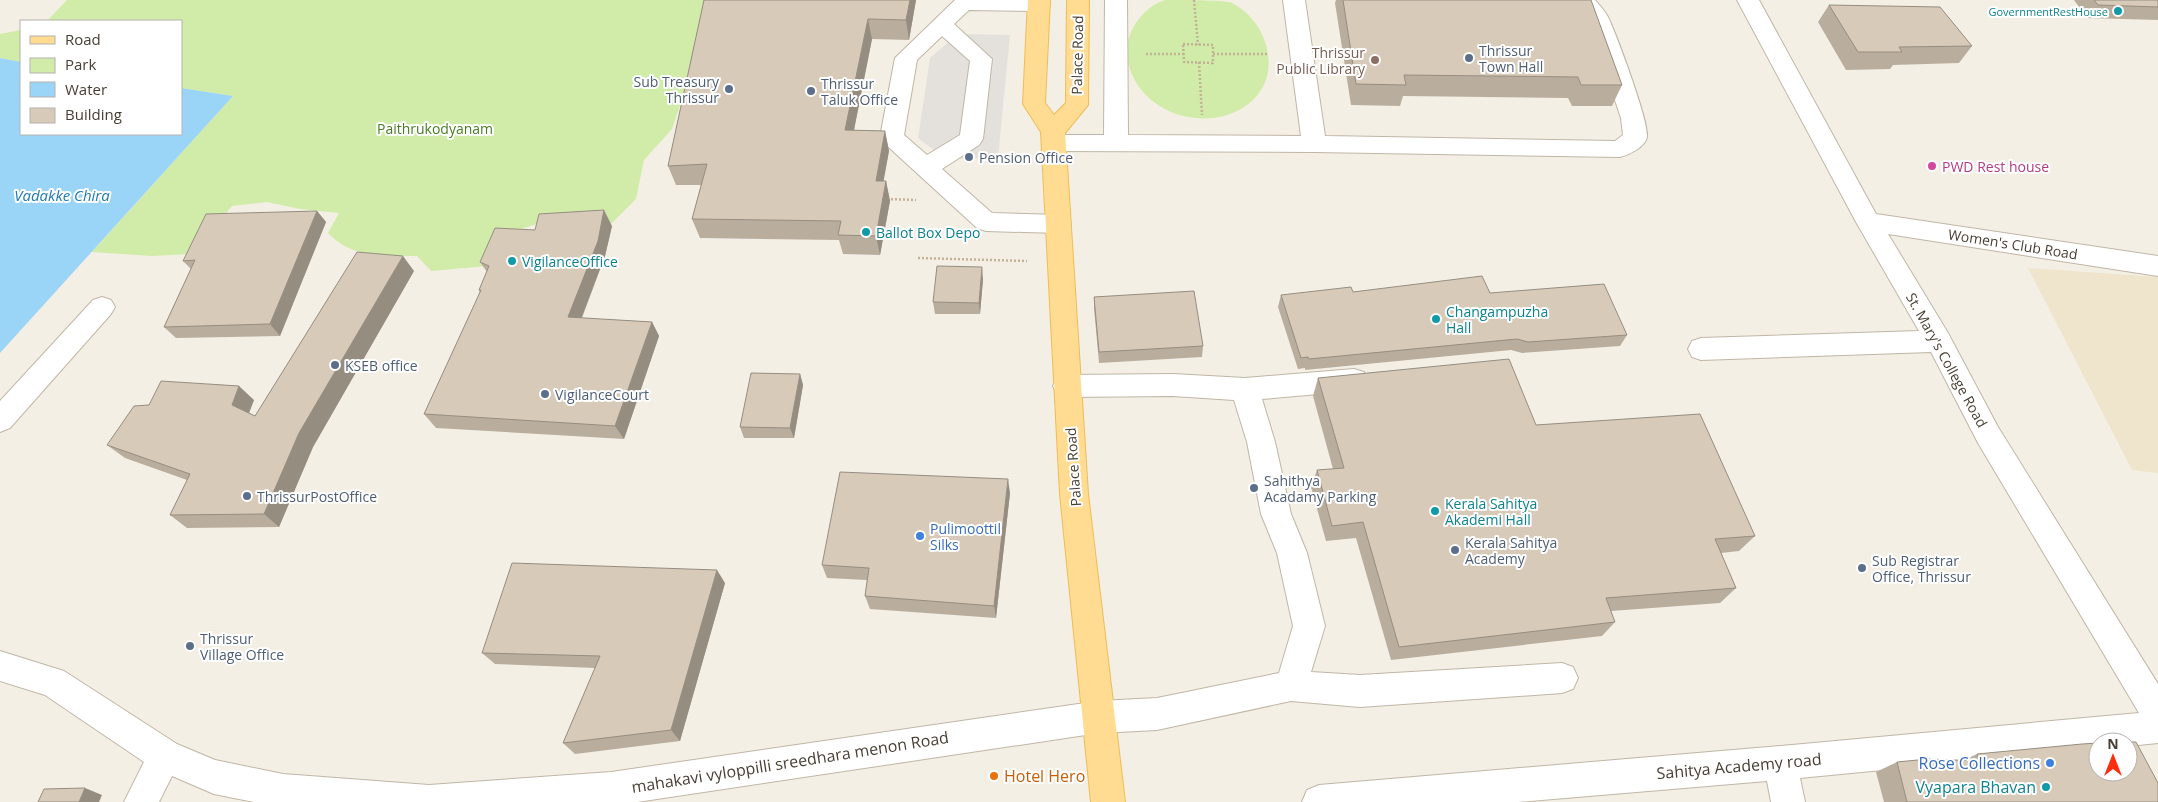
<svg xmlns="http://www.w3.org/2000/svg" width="2158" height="802" viewBox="0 0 2158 802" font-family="'Open Sans',sans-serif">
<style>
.education{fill:#efe4cc}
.green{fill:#d0eca8}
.parking{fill:#e4e1dd}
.water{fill:#9ad4f7}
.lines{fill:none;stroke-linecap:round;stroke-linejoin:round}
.minor-casing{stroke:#c0b6a6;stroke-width:2}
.major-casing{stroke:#efbc57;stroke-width:2}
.path{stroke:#c3b296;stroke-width:2.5;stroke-dasharray:2 2;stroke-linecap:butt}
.minor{fill:#fff;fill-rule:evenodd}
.major{fill:#ffdc92;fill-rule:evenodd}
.wall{fill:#b9ae9e}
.shaded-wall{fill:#968d81}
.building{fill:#d7cab8;stroke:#968d81}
.culture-dot{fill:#0f9aa8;stroke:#fff;stroke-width:2}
.service-dot{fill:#5c6f8a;stroke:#fff;stroke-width:2}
.education-dot{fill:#8d6e63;stroke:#fff;stroke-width:2}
.hotel-dot{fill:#d1479c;stroke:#fff;stroke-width:2}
.shop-dot{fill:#3f7fe0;stroke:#fff;stroke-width:2}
.food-dot{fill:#e8710a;stroke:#fff;stroke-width:2}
.labels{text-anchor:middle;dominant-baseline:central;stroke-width:4;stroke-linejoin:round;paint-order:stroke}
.far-culture-label{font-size:11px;fill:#0d838f;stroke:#fff;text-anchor:end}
.service-label{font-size:14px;fill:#4e5e75;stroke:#fff;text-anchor:start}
.education-label{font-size:14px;fill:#785e54;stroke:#fff;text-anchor:end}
.street-label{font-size:14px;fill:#473e33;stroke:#fff}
.park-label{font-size:14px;fill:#477e21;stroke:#fff}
.hotel-label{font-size:14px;fill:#b23c85;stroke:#fff;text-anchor:start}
.culture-label{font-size:14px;fill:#0d838f;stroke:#fff;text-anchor:start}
.shop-label{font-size:14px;fill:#366cbe;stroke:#fff;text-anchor:start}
.water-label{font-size:15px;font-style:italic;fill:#217ab4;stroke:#fff}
.near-street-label{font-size:16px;fill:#473e33;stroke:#fff}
.near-shop-label{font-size:16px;fill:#366cbe;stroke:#fff;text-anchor:end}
.near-food-label{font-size:16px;fill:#c56008;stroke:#fff;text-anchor:start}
.near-culture-label{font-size:16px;fill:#0d838f;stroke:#fff;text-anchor:end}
</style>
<rect width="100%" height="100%" fill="#f4efe4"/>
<path class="education" d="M2028 268 2158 277V473L2132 470Z"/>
<g class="green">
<path d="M67 0H705L688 82 672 129 644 160 636 199 612 223 550 220 508 233 488 266 431 271 417 256C384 256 353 259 328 233L339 213 300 209 267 202 232 206 191 254 152 256 92 252 233 96 181 88V21H47Z"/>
<path d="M1165 0C1182 0 1214 0 1230 2 1269 20 1285 78 1247 105 1207 134 1142 114 1129 66 1125 51 1127 36 1136 23 1144 12 1152 4 1165 0Z"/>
<path d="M21 30V62L0 58V34Z"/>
</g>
<path class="parking" d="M958 34 1010 35 998 158 946 159 918 138 930 58Z"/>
<path class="water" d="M0 58 21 62V134H181V88L233 96 0 353Z"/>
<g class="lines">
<defs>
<g id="minor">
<path d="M955 0H1047L1050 4 1046 9 1039 11 969 10 954 24 992 59 983 139 979 145 942 169 992 213 1059 215 1068 218 1071 224 1068 230 1059 233 986 231 977 228 884 143 880 137 895 58ZM942 36 970 61 960 135 927 155 904 135 917 60Z"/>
<path d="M1105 0H1127L1128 135 1301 136 1283 0H1305L1325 136 1615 141 1623 135 1621 118 1588 20 1579 8 1569 5 1565 0H1595C1600 6 1606 12 1609 19 1617 37 1649 121 1647 137 1645 147 1629 155 1620 157L1314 152 1054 151 1046 149 1042 143 1046 137 1054 135H1104Z"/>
<path d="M1737 0H1759L1876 214 2158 256V276L1888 234 1948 333 1998 427 2158 684V743L2128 746V742H2098V749L1800 778 1805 802H1771L1767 781 1518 802H1302L1307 790 1319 785 1781 746 2139 713 1978 443 1931 352 1701 360 1692 357 1688 349 1692 341 1701 338 1919 331 1856 222Z"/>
<path d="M102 297 111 300 115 307 111 314 10 428 0 432V401L93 300Z"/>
<path d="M1354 369 1364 372 1368 380 1364 388 1354 391 1262 399 1275 442 1291 514 1307 553 1325 626 1311 672 1360 675 1562 663 1573 667 1578 678 1573 689 1562 693 1360 707 1291 701 1157 730 1099 733 637 802H254L214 794 172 776 159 802H124L144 762 45 695 0 681V651L64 671 177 744 215 760 283 774 429 785 611 772 1099 701 1157 698 1279 673 1293 626 1277 553 1261 514 1247 442 1234 400 1173 396 1067 397 1057 394 1053 386 1057 378 1067 375 1173 374 1245 378Z"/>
</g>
<path id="major" d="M1028 0H1050L1045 103 1054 115 1066 103 1067 0H1089L1088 105 1065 133 1088 494 1125 802H1091L1060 494 1041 132 1023 104Z"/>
</defs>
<use href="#minor" class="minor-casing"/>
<use href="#major" class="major-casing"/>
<g class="path">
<path d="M1194 0 1198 45"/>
<path d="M1183 44 1213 45V63L1184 62Z"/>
<path d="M1146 54H1184"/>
<path d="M1213 54H1269"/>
<path d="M1199 62 1202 115"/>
<path d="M887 199 916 200"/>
<path d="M918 258 1027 261"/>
</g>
<use href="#minor" class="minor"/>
<use href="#major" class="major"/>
</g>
<g class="wall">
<path d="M704 0H916L909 40 872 39 854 130 885 131 889 151 883 181H886L890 201 880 255 843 254 839 240 700 238 692 219 701 185H676L668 166Z"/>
<path d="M1336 0H1591L1622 85 1612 106H1572L1568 98 1403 96 1400 106 1351 105 1335 3Z"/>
<path d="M2074 0H2158V20L2087 18Z"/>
<path d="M1829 5 1972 46 1959 63 1893 65 1890 69 1846 70 1818 22Z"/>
<path d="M317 211 326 222 280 336 176 338 164 327 191 269 183 261Z"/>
<path d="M612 226 605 256 582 318 652 322 659 336 624 439 436 428 424 414 480 293 479 290 487 272 480 262Z"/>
<path d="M414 271 313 447 279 527 187 528 170 515 187 480 125 458 107 445 254 400 249 413 255 416Z"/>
<path d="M983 279 980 314H935L933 302Z"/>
<path d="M1353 292 1490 293 1627 335 1620 346 1522 353 1511 350 1305 370V368L1298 369 1278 307 1281 295Z"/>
<path d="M1094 297 1203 346 1202 357 1099 363 1094 308Z"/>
<path d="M800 374 803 385 794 438H744L740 427Z"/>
<path d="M1318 378 1536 425 1755 536 1739 551 1721 553 1736 588 1720 603 1611 611 1615 622 1602 636 1391 660 1356 538 1326 541 1311 487 1317 470 1333 469 1313 396Z"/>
<path d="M1010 493 996 618 870 609 865 596 867 580 827 578 822 565Z"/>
<path d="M725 583 680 741 575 754 563 743 595 668 495 664 482 653Z"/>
<path d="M1977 754 2158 802H1884L1876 772 1897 762 1964 760Z"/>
</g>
<g class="shaded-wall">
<path d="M910 0H916L909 40 906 20Z"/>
<path d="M868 19 872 39 850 150 845 130Z"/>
<path d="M885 131 889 151 880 201 876 181Z"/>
<path d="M886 181 890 201 880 255 876 236Z"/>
<path d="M604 210 612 226 605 256 576 332 568 317Z"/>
<path d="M317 211 326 222 280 336 270 324Z"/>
<path d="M403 256 414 271 313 447 279 527 264 514 299 433Z"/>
<path d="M982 267 983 279 980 314 979 303Z"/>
<path d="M652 322 659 336 624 439 615 426Z"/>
<path d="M800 374 803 385 794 438 790 428Z"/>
<path d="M239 386 254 400 247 418 232 405Z"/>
<path d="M1008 479 1010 493 996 618 994 606Z"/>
<path d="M717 570 725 583 680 741 671 730Z"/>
<path d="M85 788 102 795 99 802H79Z"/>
</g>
<g class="building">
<path d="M704 0H910L906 20 868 19 845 130 885 131 876 181H886L876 236 838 235 841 221 692 219 707 164 668 166Z"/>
<path d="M1343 0H1591L1622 85H1581L1578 77 1404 75 1406 85 1356 84Z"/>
<path d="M2094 0H2158V7L2098 5Z"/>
<path d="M1829 5 1940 7 1972 46 1899 47 1902 52H1858Z"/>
<path d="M604 210 598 241 568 317 652 322 615 426 424 414 481 290H479L489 266 480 262 495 228 535 230 539 214Z"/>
<path d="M317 211 270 324 164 327 195 260 183 261 206 214Z"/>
<path d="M357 252 403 256 299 433 264 514 170 515 190 474 107 445 134 406 149 405 161 381 239 386 232 405 255 416Z"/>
<path d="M937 266 982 267 979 303 933 302Z"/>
<path d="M1482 276 1490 293 1604 284 1627 335 1528 342 1517 339 1309 359 1308 357 1301 358 1281 295 1351 287 1353 292Z"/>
<path d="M1194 291 1203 346 1099 352 1094 297Z"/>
<path d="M1509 359 1536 425 1700 414 1755 536 1715 539 1736 588 1606 598 1615 622 1399 647 1363 522 1332 526 1317 470 1344 468 1318 378Z"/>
<path d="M751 373 800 374 790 428 740 427Z"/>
<path d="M840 472 1008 479 994 606 865 596 869 568 822 565Z"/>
<path d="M512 563 717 570 671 730 563 743 600 656 482 653Z"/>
<path d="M2128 742H2136L2158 783V802H1907L1897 762 1928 759 1980 761 1977 754 2082 744 2098 743V772H2128Z"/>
<path d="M85 788 79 802H38L44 789Z"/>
</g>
<g class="culture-dot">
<circle cx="2118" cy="11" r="5"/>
<circle cx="866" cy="232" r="5"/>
<circle cx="512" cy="261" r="5"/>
<circle cx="1436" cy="319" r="5"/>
<circle cx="1435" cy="511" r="5"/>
<circle cx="2046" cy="787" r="5"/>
</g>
<g class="service-dot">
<circle cx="1469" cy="58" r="5"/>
<circle cx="729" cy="89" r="5"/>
<circle cx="811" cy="91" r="5"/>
<circle cx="969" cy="157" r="5"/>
<circle cx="335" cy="365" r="5"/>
<circle cx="545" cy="394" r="5"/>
<circle cx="1254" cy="488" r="5"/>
<circle cx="247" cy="496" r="5"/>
<circle cx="1455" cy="550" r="5"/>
<circle cx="1862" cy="568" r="5"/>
<circle cx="190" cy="646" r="5"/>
</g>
<circle class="education-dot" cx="1375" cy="60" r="5"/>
<circle class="hotel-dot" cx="1932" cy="166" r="5"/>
<g class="shop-dot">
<circle cx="920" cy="536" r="5"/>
<circle cx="2050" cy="763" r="5"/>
</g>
<circle class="food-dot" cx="994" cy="776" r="5"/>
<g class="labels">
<g class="far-culture-label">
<text x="2108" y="11">GovernmentRestHouse</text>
</g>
<g class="service-label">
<text x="1479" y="50">Thrissur<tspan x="1479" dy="16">Town Hall</tspan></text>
<text x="719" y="81" text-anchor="end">Sub Treasury<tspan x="719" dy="16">Thrissur</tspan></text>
<text x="821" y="83">Thrissur<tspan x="821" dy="16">Taluk Office</tspan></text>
<text x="979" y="157">Pension Office</text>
<text x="345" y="365">KSEB office</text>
<text x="555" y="394">VigilanceCourt</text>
<text x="1264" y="480">Sahithya<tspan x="1264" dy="16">Acadamy Parking</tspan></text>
<text x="257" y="496">ThrissurPostOffice</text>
<text x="1465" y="542">Kerala Sahitya<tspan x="1465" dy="16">Academy</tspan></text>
<text x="1872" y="560">Sub Registrar<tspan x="1872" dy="16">Office, Thrissur</tspan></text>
<text x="200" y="638">Thrissur<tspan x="200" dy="16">Village Office</tspan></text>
</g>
<g class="education-label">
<text x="1365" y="52">Thrissur<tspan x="1365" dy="16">Public Library</tspan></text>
</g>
<g class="street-label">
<text transform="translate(1077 55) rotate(-89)">Palace Road</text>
<text transform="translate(2013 244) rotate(9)">Women's Club Road</text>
<text transform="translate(1947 360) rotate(61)">St. Mary's College Road</text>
<text transform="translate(1073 467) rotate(-94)">Palace Road</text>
</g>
<g class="park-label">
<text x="435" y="128">Paithrukodyanam</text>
</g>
<g class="hotel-label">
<text x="1942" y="166">PWD Rest house</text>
</g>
<g class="culture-label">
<text x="876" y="232">Ballot Box Depo</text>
<text x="522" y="261">VigilanceOffice</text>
<text x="1446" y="311">Changampuzha<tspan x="1446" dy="16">Hall</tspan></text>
<text x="1445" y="503">Kerala Sahitya<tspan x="1445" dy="16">Akademi Hall</tspan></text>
</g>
<g class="shop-label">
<text x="930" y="528">Pulimoottil<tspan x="930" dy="16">Silks</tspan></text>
</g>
<g class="water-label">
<text x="62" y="195">Vadakke Chira</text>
</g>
<g class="near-street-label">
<text transform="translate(790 762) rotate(-9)">mahakavi vyloppilli sreedhara menon Road</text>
<text transform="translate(1739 766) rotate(-5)">Sahitya Academy road</text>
</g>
<g class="near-shop-label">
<text x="2040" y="763">Rose Collections</text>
</g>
<g class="near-food-label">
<text x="1004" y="776">Hotel Hero</text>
</g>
<g class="near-culture-label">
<text x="2036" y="787">Vyapara Bhavan</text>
</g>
</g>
<rect x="20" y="20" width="162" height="115" fill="#ffffff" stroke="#b5b2ad"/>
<rect x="30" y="36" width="25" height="8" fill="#ffdc92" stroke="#b5b2ad"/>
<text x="65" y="45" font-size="15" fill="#473e33">Road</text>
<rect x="30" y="58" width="25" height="15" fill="#d0eca8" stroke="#b5b2ad"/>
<text x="65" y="70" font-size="15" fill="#473e33">Park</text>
<rect x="30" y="82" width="25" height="15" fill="#9ad4f7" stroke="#b5b2ad"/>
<text x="65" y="95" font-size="15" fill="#473e33">Water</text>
<rect x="30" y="108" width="25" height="15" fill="#d7cab8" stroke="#b5b2ad"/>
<text x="65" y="120" font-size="15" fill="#473e33">Building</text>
<g transform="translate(2113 757)"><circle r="24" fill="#ffffff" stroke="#b5b2ad"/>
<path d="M0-4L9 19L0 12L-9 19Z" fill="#ff2c10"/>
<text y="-8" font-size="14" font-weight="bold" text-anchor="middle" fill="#473e33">N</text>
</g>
</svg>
